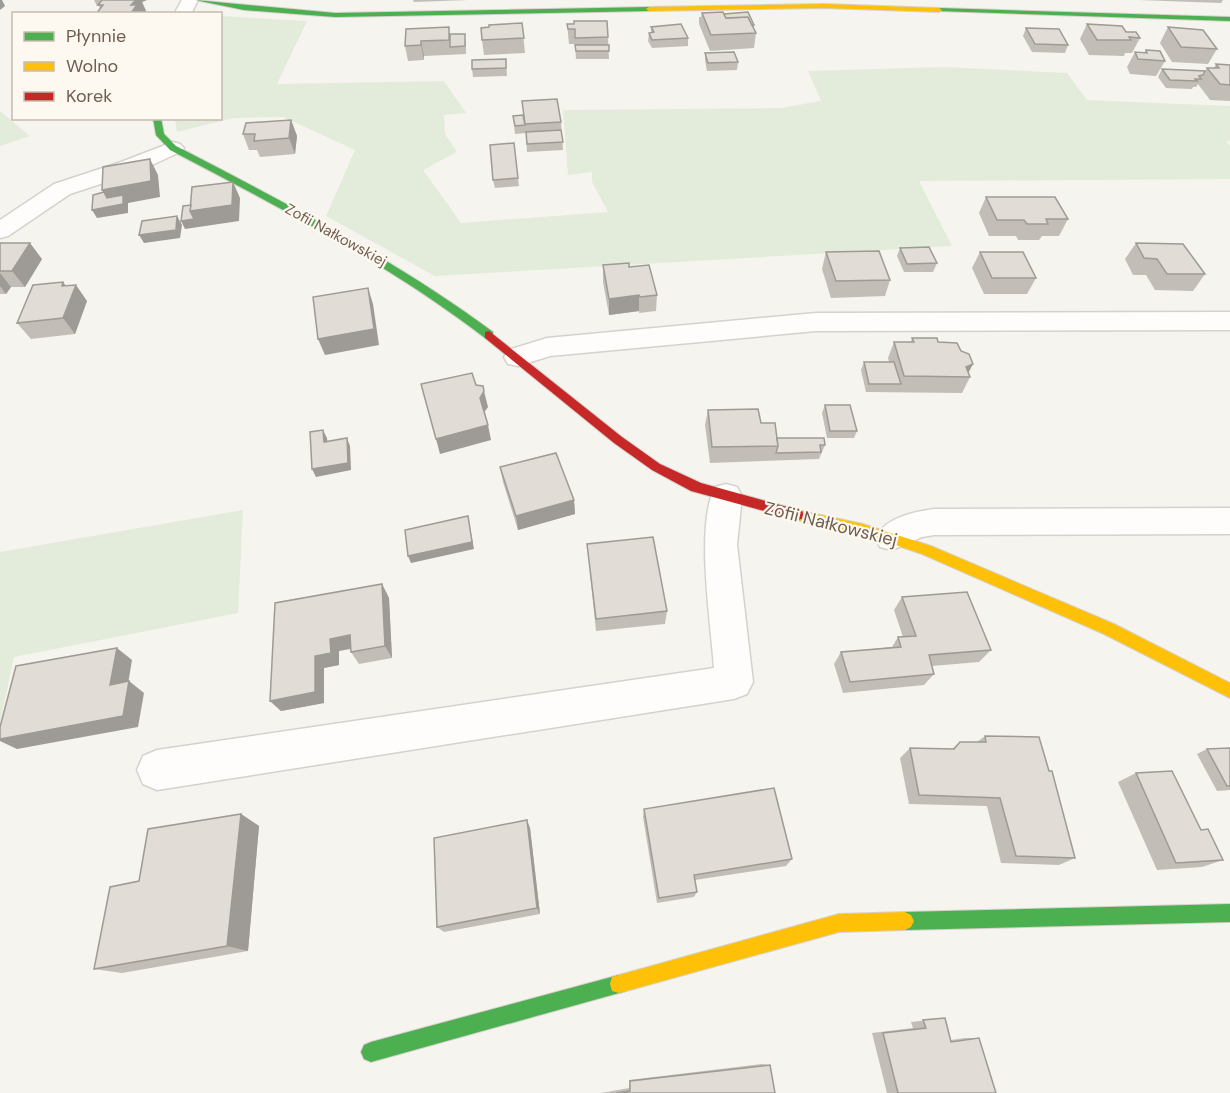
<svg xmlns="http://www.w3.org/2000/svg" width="1230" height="1093" viewBox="0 0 1230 1093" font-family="'DM Sans',sans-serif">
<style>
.green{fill:#e3ecda}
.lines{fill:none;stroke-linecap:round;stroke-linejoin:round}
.street-casing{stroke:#d6d1cc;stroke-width:3}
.fast-casing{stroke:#d6d1cc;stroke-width:2}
.slow-casing{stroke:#d6d1cc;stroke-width:2}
.jam-casing{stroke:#d6d1cc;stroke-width:2}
.street{fill:#fefdfc;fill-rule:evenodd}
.fast{fill:#4caf50;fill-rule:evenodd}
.slow{fill:#ffc107;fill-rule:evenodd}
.jam{fill:#c62828;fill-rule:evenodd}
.wall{fill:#c2bdb7}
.shaded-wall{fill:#9e9a95}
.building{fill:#e1dcd5;stroke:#9e9a95;stroke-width:1.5}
.labels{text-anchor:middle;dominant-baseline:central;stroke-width:4.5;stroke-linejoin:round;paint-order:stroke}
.far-street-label{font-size:15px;fill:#715e50;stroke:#fdf8f0}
.street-label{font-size:18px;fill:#715e50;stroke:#fdf8f0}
</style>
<rect width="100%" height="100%" fill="#f6f4ee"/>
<g class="green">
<path d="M221 16 307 21 277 84 444 81 466 113 444 115 445 134 457 152 423 170 461 223 608 212 592 182V172L568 175 563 110 781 108 821 101 808 71 944 67 1067 73 1087 100 1230 106V141H1226L1230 146V179L919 181 952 246 435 276 326 216 355 150 283 117 234 118 177 132 175 119 220 118Z"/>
<path d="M0 111 30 136 0 146Z"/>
<path d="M243 510 238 613 14 657 0 723V552Z"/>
</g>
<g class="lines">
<defs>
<g id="street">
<path d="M182 0H198L191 14H174Z"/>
<path d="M173 142 180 144 184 148 180 152 137 172 70 194 8 236 0 238V220L54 184 121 162Z"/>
<path d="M1230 312V330L816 331 550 356 518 366 508 364 504 357 508 350 547 338 816 313Z"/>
<path d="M726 484 737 487 742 496 737 545 753 682 747 694 734 699 157 790 143 784 137 770 143 756 157 750 714 668C711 623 695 525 715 487Z"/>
<path d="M1230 508V534L934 535 922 537 892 550 880 547 876 537C886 517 914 512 934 509Z"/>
</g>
<g id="fast">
<path d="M195 0 335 13 649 7 652 9 649 11 335 17 244 10Z"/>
<path d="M939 8 1230 17V21L937 11Z"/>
<path d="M153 118H161L164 134 176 146C286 203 394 259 493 332V338H485C387 263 279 207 170 150L156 135Z"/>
<path d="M1230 904V922L905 930 899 927 896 921 899 915 905 912Z"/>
<path d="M619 975 626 977 628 984 626 991 619 993 371 1062 364 1059 361 1052 364 1045 371 1042Z"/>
</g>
<g id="slow">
<path d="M824 4 939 8 942 10 939 12 824 8 649 11 646 9 649 7Z"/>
<path d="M797 510 863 524 931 546 1114 624 1230 683V698L1104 634 922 554 863 534 792 519 790 515 792 511Z"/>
<path d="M905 912 911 915 914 921 911 927 905 930 839 932 619 993 612 991 610 984 612 977 619 975 839 914Z"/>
</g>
<path id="jam" d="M489 331 622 437 660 464 701 483 802 511 804 515 802 519 797 520 691 491 652 470 614 443 485 338V332Z"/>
</defs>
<use href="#street" class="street-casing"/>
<use href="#fast" class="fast-casing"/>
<use href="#slow" class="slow-casing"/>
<use href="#jam" class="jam-casing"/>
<use href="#street" class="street"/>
<use href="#fast" class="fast"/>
<use href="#slow" class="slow"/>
<use href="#jam" class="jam"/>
</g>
<g class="wall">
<path d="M94 0H147L142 2 146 11 144 14H96L100 9 99 6H97Z"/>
<path d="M413 0H468L414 2Z"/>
<path d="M1139 0H1223L1221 3Z"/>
<path d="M702 13 724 14 754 25V28L756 33 754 48 710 51 699 24V17H701Z"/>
<path d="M522 23 525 53 484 55 482 40 489 27Z"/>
<path d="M567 24 608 37 609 59H576L575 44H569Z"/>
<path d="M1087 24 1126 32 1140 38 1132 53H1125L1124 56 1089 55 1080 39Z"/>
<path d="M651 27 688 38V46L652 48 648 41 649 33H651Z"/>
<path d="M1168 27 1217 49 1208 64 1172 62 1160 43Z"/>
<path d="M1026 28 1068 45 1065 53 1032 52 1023 36Z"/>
<path d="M450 34 466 41V54L424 56V60L408 61 405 46Z"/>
<path d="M1146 50 1165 61 1156 76 1130 74 1127 67 1135 52 1144 53Z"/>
<path d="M705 53 738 62 737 70 707 71 705 60Z"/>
<path d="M506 59 507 76 473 77 472 69Z"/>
<path d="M1216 64 1230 65V101L1210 100 1198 84 1196 87H1193L1192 89 1166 88 1158 77 1162 69 1205 71 1207 68H1214Z"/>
<path d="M513 116 561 122 563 150 527 152 526 133 515 134Z"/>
<path d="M291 120 297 136 295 154 260 157 257 150H249L243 134Z"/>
<path d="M514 143 519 186 495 188 493 180Z"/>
<path d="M986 197 1068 219 1059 236H1042L1039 240H1018L1016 236H989L979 213Z"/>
<path d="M0 243 42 259 25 287H11L6 294H0Z"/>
<path d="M1136 243 1205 274 1193 291 1155 290 1146 275H1133L1125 259Z"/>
<path d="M900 248 937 263 933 272H904L897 256Z"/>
<path d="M826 252 890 280 885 296 831 298 822 269Z"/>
<path d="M980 252 1036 278 1027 294H984L972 268Z"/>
<path d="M603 265 629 267 657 295 656 311 639 313V311L609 315 603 282Z"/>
<path d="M63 282 65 285 87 301 75 334 31 339 17 323Z"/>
<path d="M912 338 938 342 961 351 973 364 968 373 970 377 962 393 866 392 861 370 864 362H889L888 358 894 342H911Z"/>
<path d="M825 405 857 431 854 438H827L822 413Z"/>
<path d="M708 410 761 423 777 438 825 445 819 459 710 463 705 425Z"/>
<path d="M500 467 574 500 575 514 518 530 503 482Z"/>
<path d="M587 544 667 611 665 624 596 631Z"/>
<path d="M382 584 389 598 392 658 359 664 351 652V649L339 651V665L324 668V703L281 711 270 701Z"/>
<path d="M902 597 991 650 979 662 932 666 934 674 924 685 843 693 834 664 841 652 892 647 898 637H903L894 610Z"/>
<path d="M985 736 1075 858 1059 865 1001 863 987 806 909 804 900 758 910 748 952 749 960 742H977Z"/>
<path d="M1230 748V790L1217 791 1197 754 1207 749Z"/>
<path d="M1136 773 1201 830 1223 860 1202 867 1157 870 1118 782Z"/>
<path d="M644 809 792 859 786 866 695 880 697 892 694 897 657 903 643 817Z"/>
<path d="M241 814 259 826 248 951 122 973 94 969 139 881Z"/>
<path d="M530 828 540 914 444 932 437 927Z"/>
<path d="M945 1018 951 1040 965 1038H979L996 1093H887L872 1033 913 1028 911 1022Z"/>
<path d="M762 1064 770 1065 775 1093H601L629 1088V1080Z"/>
</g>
<g class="shaded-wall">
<path d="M0 0H2L5 6 0 10Z"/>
<path d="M134 0H147L142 2 146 11 144 14H132L131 5Z"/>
<path d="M421 41 424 56V60L421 45Z"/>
<path d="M291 120 297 136 295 154 289 138Z"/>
<path d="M150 159 158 175 160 197 128 203V213L97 218 92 210 112 206 102 190Z"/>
<path d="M233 182 240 198 239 221 185 229 181 221 190 211Z"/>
<path d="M177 216 182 225 180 238 144 243 139 235Z"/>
<path d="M30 243 42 259 25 287 12 271Z"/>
<path d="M0 273 11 287 6 294 0 286Z"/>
<path d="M63 282 72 294 76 285 87 301 75 334 63 318 62 286Z"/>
<path d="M368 288 373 304 379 345 325 355 318 339Z"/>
<path d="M639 295V311L609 315V299Z"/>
<path d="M973 364 966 377V367Z"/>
<path d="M484 391 488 407 483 414 480 398Z"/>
<path d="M488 425 491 440 440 454 436 439Z"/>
<path d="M323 430 327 438 328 450 324 442Z"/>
<path d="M347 438 350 446 351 470 316 477 312 469Z"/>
<path d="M574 500 575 514 518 530 516 516Z"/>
<path d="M468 516 474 549 411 563 408 556Z"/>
<path d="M382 584 389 598 392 658 385 646Z"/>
<path d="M350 635 358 647 339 651V665L324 668V703L281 711 270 701 315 656 330 639Z"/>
<path d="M117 648 132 660 126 696 110 685Z"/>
<path d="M129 681 144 693 138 727 17 749 0 741V739Z"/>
<path d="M241 814 259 826 248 951 227 946Z"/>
<path d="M527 820 530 828 540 914 537 908Z"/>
</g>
<g class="building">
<path d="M102 0H136L131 5H137L131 13 96 14 103 5H98Z"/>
<path d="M723 12 726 18 748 17 756 33 711 35 702 13Z"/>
<path d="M748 12 754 25H752L748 17 726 18 724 14Z"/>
<path d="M574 21H607L608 37 575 38V29H568L567 24H574Z"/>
<path d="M522 23 524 38 482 40 481 28 489 27V25Z"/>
<path d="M681 24 688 38 652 40 649 33 654 32 651 27Z"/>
<path d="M1087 24 1122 26 1126 32H1136L1140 38 1129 37 1131 40H1097Z"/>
<path d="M449 27V40L421 41V45L405 46 406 29Z"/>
<path d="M1168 27 1203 30 1217 49 1181 47Z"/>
<path d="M1026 28 1059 29 1068 45 1035 44Z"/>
<path d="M450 34H465V46L450 47Z"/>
<path d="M575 45H609V51H576Z"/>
<path d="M1146 50 1160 51 1165 61 1138 59 1135 52 1147 53Z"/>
<path d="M734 52 738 62 708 63 705 53Z"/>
<path d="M506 59V68L472 69V60Z"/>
<path d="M1216 64 1230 65V85L1220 84 1207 68H1219Z"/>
<path d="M1162 69 1205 71 1203 75 1199 76 1201 79H1195L1197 81 1170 80Z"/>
<path d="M557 99 561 122 525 124 522 101Z"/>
<path d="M523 115 525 125 515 126 513 116Z"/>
<path d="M291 120 289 138 254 141 255 134H243L246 123Z"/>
<path d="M561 130 563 142 527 144 526 132Z"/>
<path d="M514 143 518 178 493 180 490 145Z"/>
<path d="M150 159 151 181 102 190 103 167Z"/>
<path d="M233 182 232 205 190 211 192 187Z"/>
<path d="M104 192 107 198 123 195V204L92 210 93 195Z"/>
<path d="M986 197H1055L1068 219H1046L1048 224H1027L1024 220H997Z"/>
<path d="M191 205 190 211 194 219 181 221 183 206Z"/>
<path d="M177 216 176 230 139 235 142 221Z"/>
<path d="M0 243H30L12 271H0Z"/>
<path d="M1136 243 1183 244 1205 274H1167L1157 259 1144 258Z"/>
<path d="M929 247 937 263 907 264 900 248Z"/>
<path d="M879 251 890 280 836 281 826 252Z"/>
<path d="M980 252H1023L1036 278H992Z"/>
<path d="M629 263V267L649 265 657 295 640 297 639 295 609 299 603 265Z"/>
<path d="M63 282 62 286 76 285 63 318 17 323 33 285Z"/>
<path d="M368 288 374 329 318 339 313 297Z"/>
<path d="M912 338H937L938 342 957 343 961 351 969 354 973 364 966 367 970 377 904 376 894 342H914Z"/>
<path d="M864 362H894L901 384H869Z"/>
<path d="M472 373 476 385 483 386 484 391 480 398 488 425 436 439 421 384Z"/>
<path d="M825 405H850L857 431H830Z"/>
<path d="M758 409 761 423H775L778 446 712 447 708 410Z"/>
<path d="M323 430 324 442 347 438 348 463 312 469 310 432Z"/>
<path d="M777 438H824L825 445H820L821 452 776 453 778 446Z"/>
<path d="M556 453 574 500 516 516 500 467Z"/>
<path d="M468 516 472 542 408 556 405 530Z"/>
<path d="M653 537 667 611 596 619 587 544Z"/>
<path d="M382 584 385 646 351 652 350 635 330 639 331 653 315 656V692L270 701 275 603Z"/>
<path d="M967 592 991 650 929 655 934 674 850 682 841 652 901 647 898 637 916 636 902 597Z"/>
<path d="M117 648 110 685 129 681 123 716 0 739V727L16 666Z"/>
<path d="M985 736 1039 737 1049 771H1052L1075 858 1016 856 1000 798 919 795 910 748 954 749 960 742H986Z"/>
<path d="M1230 748V786H1227L1207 749Z"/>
<path d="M1172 771 1201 830 1208 829 1223 860 1176 863 1136 773Z"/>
<path d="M774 788 792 859 694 875 697 892 659 898 644 809Z"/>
<path d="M241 814 227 946 94 969 110 887 139 881 148 829Z"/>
<path d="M527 820 537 908 437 927 434 838Z"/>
<path d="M945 1018 951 1042 979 1038 996 1093H898L883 1033 926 1028 923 1020Z"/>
<path d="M770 1065 775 1093H616L630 1091V1081Z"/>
</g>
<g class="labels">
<g class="far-street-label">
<text transform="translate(336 235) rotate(29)">Zofii Nałkowskiej</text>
</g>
<g class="street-label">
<text transform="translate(831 524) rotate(14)">Zofii Nałkowskiej</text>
</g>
</g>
<rect x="12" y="12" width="210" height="108" fill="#fdf8f0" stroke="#c5bab0" stroke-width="1.5"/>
<rect x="24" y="32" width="30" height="9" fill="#4caf50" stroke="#c5bab0" stroke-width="1.5"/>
<text x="66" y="42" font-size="18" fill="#715e50">Płynnie</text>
<rect x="24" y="62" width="30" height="9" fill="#ffc107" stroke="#c5bab0" stroke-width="1.5"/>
<text x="66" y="72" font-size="18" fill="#715e50">Wolno</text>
<rect x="24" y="92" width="30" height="9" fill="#c62828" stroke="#c5bab0" stroke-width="1.5"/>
<text x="66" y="102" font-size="18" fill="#715e50">Korek</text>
</svg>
